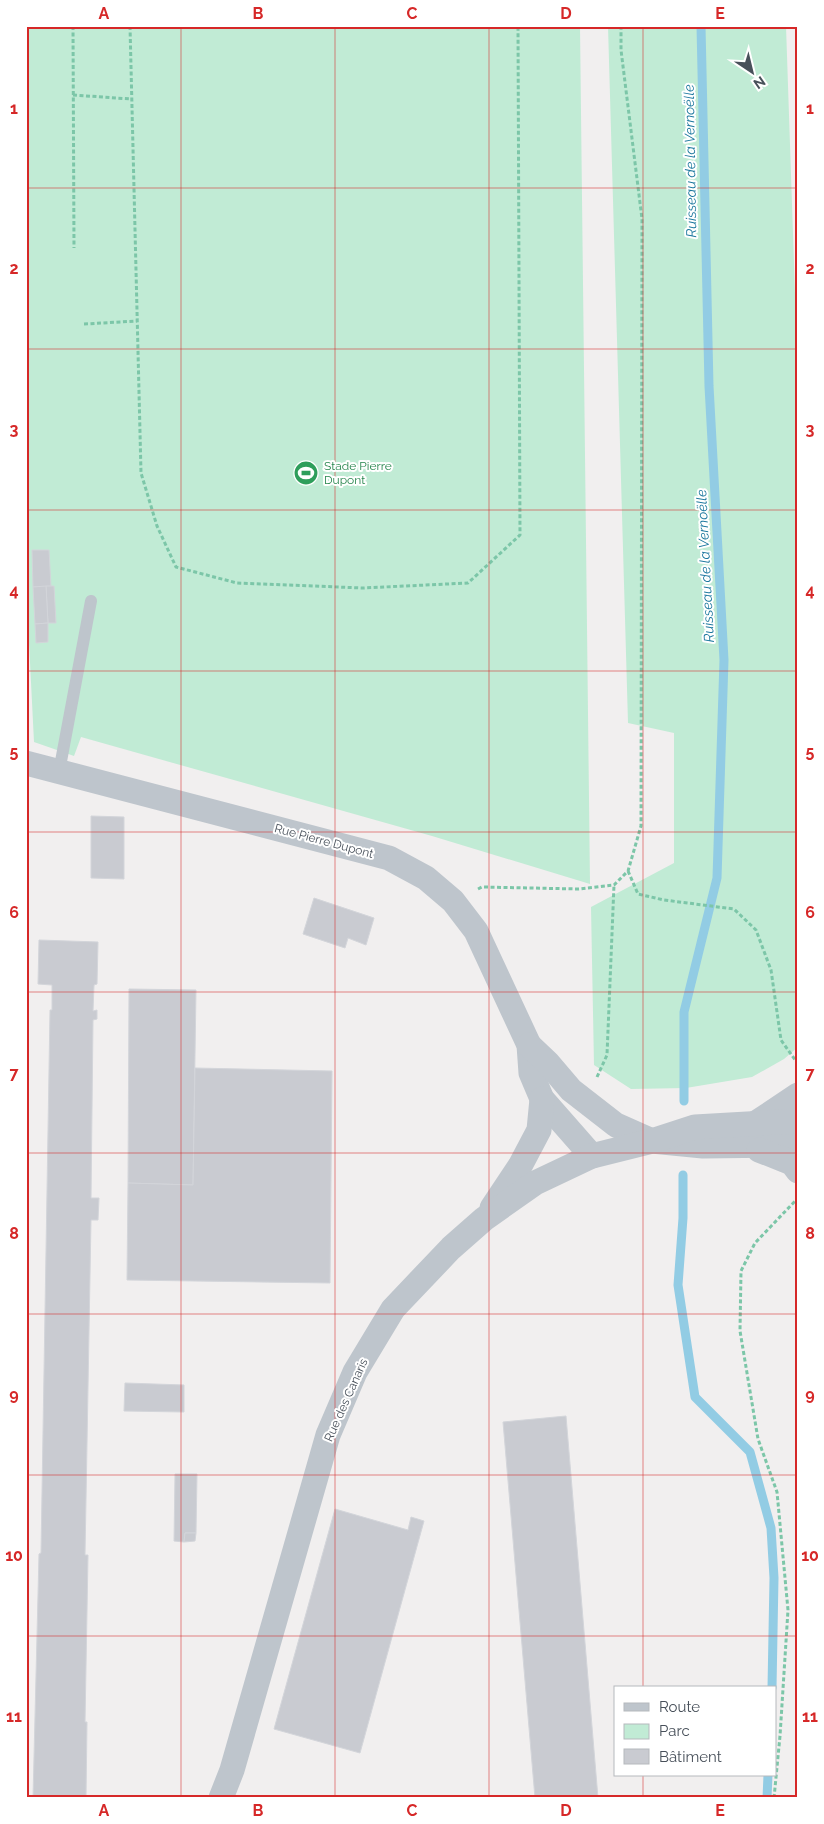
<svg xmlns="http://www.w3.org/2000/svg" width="824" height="1824" viewBox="0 0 824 1824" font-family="Raleway,sans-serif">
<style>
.green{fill:#c1ebd5}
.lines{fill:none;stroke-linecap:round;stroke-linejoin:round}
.stream{stroke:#92cce4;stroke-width:9}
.building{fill:#c9cbd1;stroke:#d3d5da}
.path{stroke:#7cc6a8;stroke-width:3;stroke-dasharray:4 2.5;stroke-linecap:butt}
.service{stroke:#bec5cc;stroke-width:12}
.minor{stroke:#bec5cc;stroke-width:25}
.grid{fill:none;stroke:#d62828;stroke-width:1;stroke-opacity:0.55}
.labels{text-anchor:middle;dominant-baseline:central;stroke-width:4;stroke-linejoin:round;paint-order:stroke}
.leisure-label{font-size:12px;fill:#27864d;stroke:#fff;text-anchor:start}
.street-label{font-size:12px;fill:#48505a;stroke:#fff}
.water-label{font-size:14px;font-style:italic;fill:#19769d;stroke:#fff}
.neatline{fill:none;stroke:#d62828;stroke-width:2}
.grid-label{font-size:16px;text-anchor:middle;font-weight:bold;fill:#d62828}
</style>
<rect width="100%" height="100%" fill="#f1efef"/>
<g class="green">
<path d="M26 26H580L590 884 432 836 81 737 74 756 34 742 26 583Z"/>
<path d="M608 26H786L798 382V1047L784 1059 752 1077 686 1088 631 1089 594 1065 591 907 674 863V733L628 723Z"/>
</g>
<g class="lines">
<g class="stream">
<path d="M684 1101V1012L717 878 724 660 709 386 701 26"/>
<path d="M683 1175V1218L678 1285 695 1397 750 1452 771 1528 774 1578 772 1688"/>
<path d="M767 1798 768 1775"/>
</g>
</g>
<g class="building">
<path d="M32 550H49L51 587H33Z"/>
<path d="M46 586H54L56 623H48Z"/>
<path d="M46 586 48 623 35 624 33 587Z"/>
<path d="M48 623V642L36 643 35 624Z"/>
<path d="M91 816 124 817V879L91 878Z"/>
<path d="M314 898 374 918 366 945 348 938 345 948 303 934Z"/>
<path d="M39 940 98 942 97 984 94 985 93 1011 97 1010V1019L93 1020 91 1198H99L98 1220H91L85 1555H88L85 1722H87L86 1798H33L39 1554 41 1553 50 1010H52V985L38 984Z"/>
<path d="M129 989 196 990 193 1185 128 1183Z"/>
<path d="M195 1068 332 1071 330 1283 127 1280 128 1183 193 1185Z"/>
<path d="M125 1383 184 1385V1412L124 1411Z"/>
<path d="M566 1416 598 1798H535L503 1422Z"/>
<path d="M175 1474H197L196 1533H185L184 1542 174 1541Z"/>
<path d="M335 1509 408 1530 411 1517 424 1521 360 1753 274 1729Z"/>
<path d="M185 1533H196L195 1541 184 1542Z"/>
</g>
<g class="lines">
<g class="path">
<path d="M73 26 74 248"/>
<path d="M130 26 141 473 157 526 176 567 237 583 363 588 468 583 520 535 518 26"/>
<path d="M73 95 131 99"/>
<path d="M84 324 137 321"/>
<path d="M628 871 638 894 664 900 734 909 756 930 771 970 781 1040 798 1064"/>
<path d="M478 889 482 887 579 889 614 885 628 871 641 826 642 219 621 50V26"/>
<path d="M597 1077 607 1055 614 885"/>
<path d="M774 1798 780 1736 788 1610 777 1492 758 1439 740 1331 741 1271 755 1243 798 1198"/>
</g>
<path class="service" d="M59 772 91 601"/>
<g class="minor">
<path d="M26 763 389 858 426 878 453 901 476 931 529 1045 531 1073 542 1099 592 1156"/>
<path d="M529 1045 548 1063 571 1090 616 1125 652 1141 703 1146 798 1145"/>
<path d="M756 1123 798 1095"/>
<path d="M759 1150 792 1163 798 1171"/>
<path d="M492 1208 520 1166 539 1130 542 1099"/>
<path d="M221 1798 232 1770 328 1435 355 1372 393 1309 451 1248 484 1219 535 1183 592 1156 652 1141 695 1127 798 1121"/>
</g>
</g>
<path class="grid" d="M181 26V1798M335 26V1798M489 26V1798M643 26V1688M26 188H798M26 349H798M26 510H798M26 671H798M26 832H798M26 992H798M26 1153H798M26 1314H798M26 1475H798M26 1636H798M643 1775V1798"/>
<defs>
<symbol id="stadium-disc" viewBox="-11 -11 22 22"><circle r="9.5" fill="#2e9e5b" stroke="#fff"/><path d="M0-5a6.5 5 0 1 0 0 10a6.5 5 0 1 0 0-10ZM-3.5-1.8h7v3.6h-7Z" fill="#fff"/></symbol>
</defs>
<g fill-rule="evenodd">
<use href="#stadium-disc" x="292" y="459" width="28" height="28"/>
</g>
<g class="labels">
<g class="leisure-label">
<text x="324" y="466">Stade Pierre<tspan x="324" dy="14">Dupont</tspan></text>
</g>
<g class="street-label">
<text transform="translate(324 841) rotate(15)">Rue Pierre Dupont</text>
<text transform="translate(346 1400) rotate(-66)">Rue des Canaris</text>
</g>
<g class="water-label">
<text transform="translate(690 161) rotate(-91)">Ruisseau de la Vernoëlle</text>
<text transform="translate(705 566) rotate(-93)">Ruisseau de la Vernoëlle</text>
</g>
</g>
<rect width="824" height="1824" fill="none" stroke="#ffffff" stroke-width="55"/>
<rect x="614" y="1686" width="162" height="90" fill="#ffffff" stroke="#b6b9bd"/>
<rect x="624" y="1703" width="25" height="8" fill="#bec5cc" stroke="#b6b9bd"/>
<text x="659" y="1712" font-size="15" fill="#48505a">Route</text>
<rect x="624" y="1724" width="25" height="15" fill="#c1ebd5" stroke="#b6b9bd"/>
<text x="659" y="1736" font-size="15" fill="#48505a">Parc</text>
<rect x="624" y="1749" width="25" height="15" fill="#c9cbd1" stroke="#b6b9bd"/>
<text x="659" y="1762" font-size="15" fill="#48505a">Bâtiment</text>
<g transform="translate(752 72) rotate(145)" stroke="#ffffff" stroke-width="4" paint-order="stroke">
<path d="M0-4L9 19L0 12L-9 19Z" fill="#48505a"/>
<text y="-8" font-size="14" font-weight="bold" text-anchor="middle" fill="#48505a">N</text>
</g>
<rect x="28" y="28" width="768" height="1768" class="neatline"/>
<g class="grid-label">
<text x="104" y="19">A</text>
<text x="258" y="19">B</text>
<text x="412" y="19">C</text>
<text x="566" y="19">D</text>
<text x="720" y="19">E</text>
<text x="14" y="114">1</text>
<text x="810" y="114">1</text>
<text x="14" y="274">2</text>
<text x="810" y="274">2</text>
<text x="14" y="435">3</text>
<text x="810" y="435">3</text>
<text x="14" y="596">4</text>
<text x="810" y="596">4</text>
<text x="14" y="757">5</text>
<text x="810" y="757">5</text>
<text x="14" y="918">6</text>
<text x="810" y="918">6</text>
<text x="14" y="1079">7</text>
<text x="810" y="1079">7</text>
<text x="14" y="1239">8</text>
<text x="810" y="1239">8</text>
<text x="14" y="1400">9</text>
<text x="810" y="1400">9</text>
<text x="14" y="1561">10</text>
<text x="810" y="1561">10</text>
<text x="14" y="1722">11</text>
<text x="810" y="1722">11</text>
<text x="104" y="1816">A</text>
<text x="258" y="1816">B</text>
<text x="412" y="1816">C</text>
<text x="566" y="1816">D</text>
<text x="720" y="1816">E</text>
</g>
</svg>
